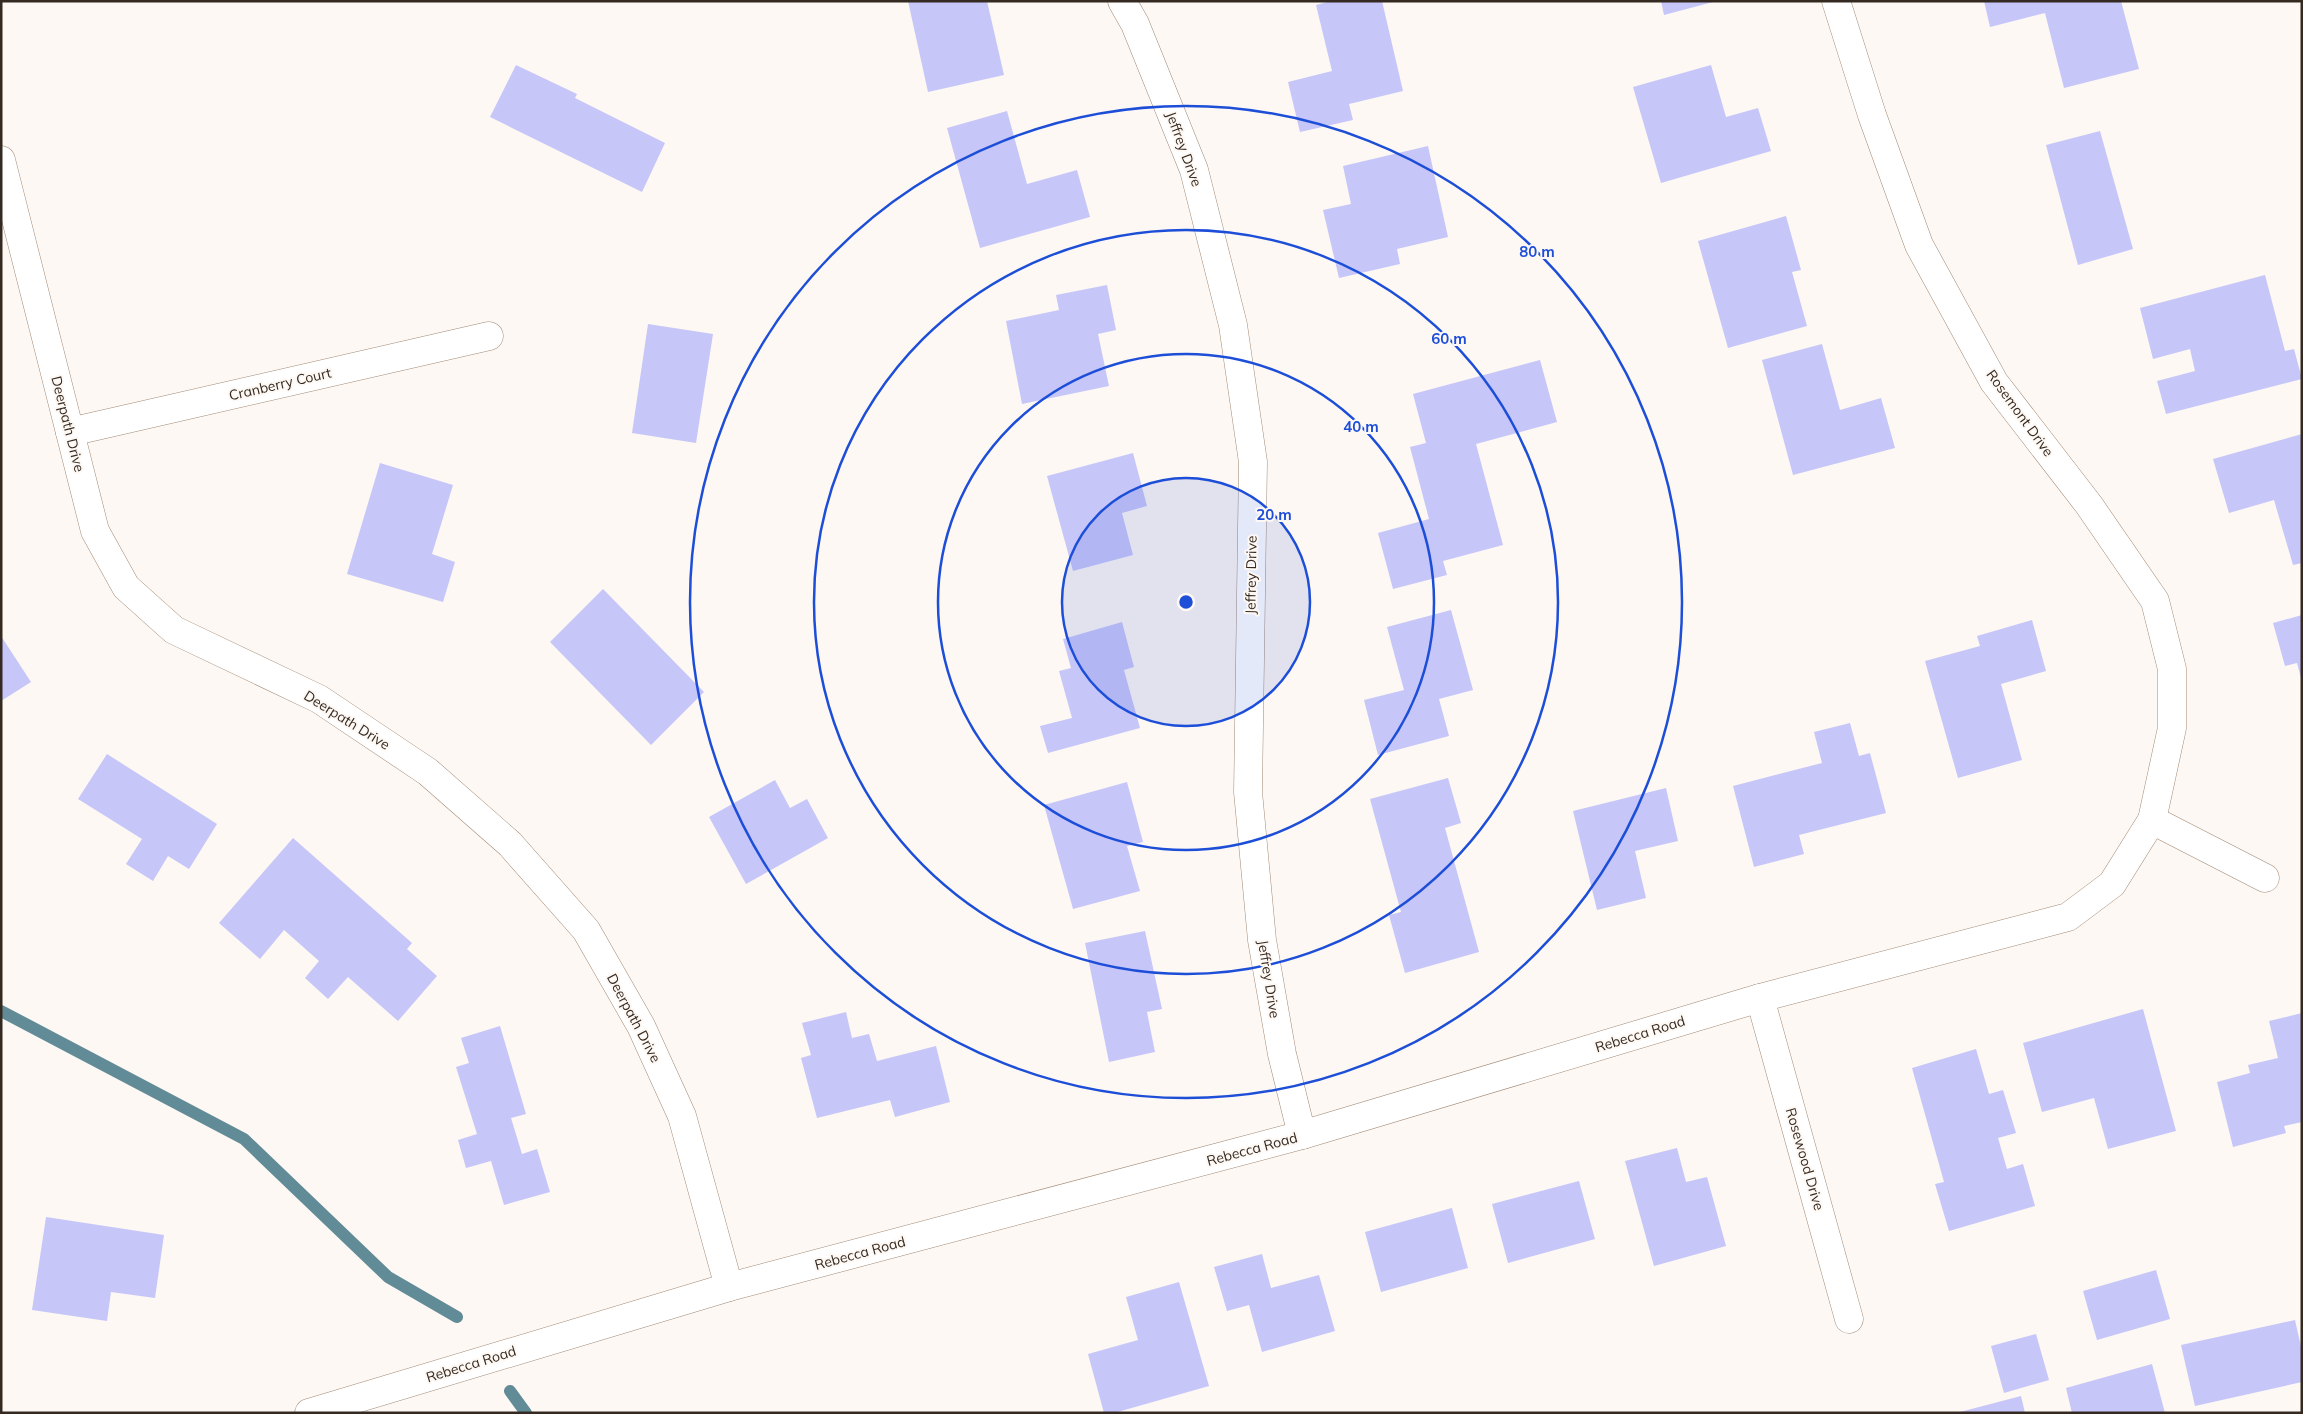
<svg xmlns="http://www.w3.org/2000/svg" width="2303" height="1414" viewBox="0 0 2303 1414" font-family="Mulish,sans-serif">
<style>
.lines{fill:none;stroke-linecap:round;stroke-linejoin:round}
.stream{stroke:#618b96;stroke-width:12}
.building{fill:#c6c6f9}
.minor-casing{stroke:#a38a77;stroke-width:29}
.minor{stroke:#fff;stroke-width:28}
.ring{fill:none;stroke:#1d4ed8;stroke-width:2.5}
.labels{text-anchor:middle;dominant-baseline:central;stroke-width:4;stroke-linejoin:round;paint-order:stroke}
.street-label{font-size:14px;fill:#352a22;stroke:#fdf8f3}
.centre{fill:#1d4ed8;stroke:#fdf8f3;stroke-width:2.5}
.ring-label{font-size:15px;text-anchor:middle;font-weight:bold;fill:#1d4ed8;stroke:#fdf8f3;stroke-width:4;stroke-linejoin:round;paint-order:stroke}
</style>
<rect width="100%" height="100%" fill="#fdf8f3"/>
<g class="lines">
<g class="stream">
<path d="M1 1011 244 1139 388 1277 457 1317"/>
<path d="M510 1391 526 1413"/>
</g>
</g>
<g class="building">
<path d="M908 1H987L1004 75 928 92Z"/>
<path d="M1331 1H1382L1403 91 1349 104 1353 120 1300 132 1288 82 1332 71 1316 5Z"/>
<path d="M1661 1H1713V2L1664 15Z"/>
<path d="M1984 1H2121L2139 69 2064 88 2045 13 1990 27Z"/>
<path d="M516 65 577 94 575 98 665 143 642 192 490 117Z"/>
<path d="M1711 65 1726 117 1758 108 1771 151 1661 183 1633 87Z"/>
<path d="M1007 111 1027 184 1077 170 1090 217 980 248 947 128Z"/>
<path d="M2100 131 2133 249 2078 265 2046 145Z"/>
<path d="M1428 146 1448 237 1397 249 1400 264 1339 278 1323 210 1351 204 1343 166Z"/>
<path d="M1786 216 1801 270 1792 272 1807 326 1728 348 1698 241Z"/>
<path d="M2265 275 2285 351 2294 349 2302 379 2166 414 2157 381 2195 371 2190 349 2153 359 2140 308Z"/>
<path d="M1107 285 1116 330 1098 334 1109 386 1022 404 1006 321 1059 310 1056 295Z"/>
<path d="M648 324 713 334 696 443 632 433Z"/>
<path d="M1822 344 1840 410 1881 398 1895 448 1793 475 1762 360Z"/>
<path d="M1540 360 1557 422 1476 444 1503 545 1443 561 1447 575 1393 589 1378 533 1429 519 1410 447 1426 443 1413 394Z"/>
<path d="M2302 434V563L2293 565 2274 500 2229 513 2213 459Z"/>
<path d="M1133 453 1147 506 1122 513 1133 555 1073 571 1047 476Z"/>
<path d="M380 463 453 485 432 554 455 562 443 602 347 574Z"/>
<path d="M603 589 704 692 651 745 550 642Z"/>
<path d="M1451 610 1473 690 1439 699 1449 736 1378 755 1364 700 1404 690 1387 627Z"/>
<path d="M2302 615V678H2301L2297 663 2285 666 2273 623Z"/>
<path d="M2032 620 2046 671 2001 684 2022 760 1958 778 1925 661 1980 646 1977 636Z"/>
<path d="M1122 622 1134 667 1124 670 1140 728 1048 753 1040 726 1072 718 1059 671 1071 668 1063 639Z"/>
<path d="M1 636 31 682 1 701Z"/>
<path d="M1850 723 1859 756 1870 753 1886 813 1799 835 1804 854 1754 867 1733 786 1822 763 1814 732Z"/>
<path d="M107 754 217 824 189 869 168 856 153 881 126 864 142 839 78 799Z"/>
<path d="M1448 778 1461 823 1445 828 1479 952 1405 973 1389 915 1401 912 1370 799Z"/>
<path d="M775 780 790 808 807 799 828 838 746 884 709 817Z"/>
<path d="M1127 782 1143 842 1127 846 1140 891 1073 909 1044 805Z"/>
<path d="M1666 788 1678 841 1635 851 1646 898 1597 910 1573 811Z"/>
<path d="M293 838 412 943 407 949 437 976 398 1021 348 977 328 999 305 978 319 961 284 930 260 959 219 923Z"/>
<path d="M1145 931 1162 1009 1147 1012 1155 1052 1109 1062 1085 943Z"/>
<path d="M2143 1009 2176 1131 2108 1149 2094 1098 2042 1112 2023 1043Z"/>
<path d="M846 1012 852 1038 869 1034 877 1061 936 1046 950 1102 895 1117 890 1100 817 1118 801 1058 811 1055 802 1023Z"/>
<path d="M2302 1013V1122L2284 1126 2286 1133 2233 1147 2217 1082 2250 1073 2248 1065 2278 1058 2269 1021Z"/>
<path d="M500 1026 526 1114 511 1118 522 1154 537 1149 550 1192 504 1205 491 1161 466 1168 458 1140 477 1134 456 1067 469 1063 461 1038Z"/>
<path d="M1976 1049 1989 1094 2003 1090 2016 1133 1998 1138 2007 1169 2023 1164 2035 1206 1949 1231 1935 1184 1944 1182 1912 1068Z"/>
<path d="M1677 1148 1686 1182 1707 1177 1726 1246 1654 1266 1625 1161Z"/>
<path d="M1579 1181 1595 1239 1508 1263 1492 1204Z"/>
<path d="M1452 1208 1468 1268 1381 1292 1365 1232Z"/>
<path d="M46 1217 164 1235 155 1298 111 1292 107 1321 32 1310Z"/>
<path d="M1262 1254 1271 1288 1319 1275 1335 1331 1262 1352 1249 1305 1227 1311 1214 1267Z"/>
<path d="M2156 1270 2170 1319 2097 1340 2083 1291Z"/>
<path d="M1179 1282 1209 1386 1114 1413H1104L1088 1354 1138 1340 1126 1297Z"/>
<path d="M2295 1320 2302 1351V1382L2195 1406 2181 1345Z"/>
<path d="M2036 1334 2049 1380 2004 1393 1991 1346Z"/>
<path d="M2152 1364 2165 1413H2072L2066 1388Z"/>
<path d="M2021 1396 2025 1413H1960V1412Z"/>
</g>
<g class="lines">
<defs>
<g id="minor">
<path d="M1122 1 1135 24 1194 170 1233 325 1253 462 1248 792 1262 940 1282 1054 1302 1135"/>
<path d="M1 160 95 531 126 587 174 630 319 699 428 772 510 844 586 930 641 1026 682 1116 729 1287"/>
<path d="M70 432 489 336"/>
<path d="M2152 820 2265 878"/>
<path d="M1760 998 1849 1319"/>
<path d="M309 1413 729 1287 1302 1135 1760 998 2068 917 2112 884 2152 820 2172 728V669L2155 601 2089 505 1994 382 1919 245 1872 115 1836 1"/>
</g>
</defs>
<use href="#minor" class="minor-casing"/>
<use href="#minor" class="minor"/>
</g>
<circle cx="1186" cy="602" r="124" fill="#1d4ed8" fill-opacity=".12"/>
<g class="ring">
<circle cx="1186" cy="602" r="124"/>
<circle cx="1186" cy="602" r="248"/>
<circle cx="1186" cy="602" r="372"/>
<circle cx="1186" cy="602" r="496"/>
</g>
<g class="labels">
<g class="street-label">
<text transform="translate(1184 149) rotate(70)">Jeffrey Drive</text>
<text transform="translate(280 384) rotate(-13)">Cranberry Court</text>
<text transform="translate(2020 413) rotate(54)">Rosemont Drive</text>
<text transform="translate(68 424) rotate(76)">Deerpath Drive</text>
<text transform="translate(1251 575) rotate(-89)">Jeffrey Drive</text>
<text transform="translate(347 720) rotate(32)">Deerpath Drive</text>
<text transform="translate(1269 979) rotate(81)">Jeffrey Drive</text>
<text transform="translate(634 1018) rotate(62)">Deerpath Drive</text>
<text transform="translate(1640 1034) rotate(-17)">Rebecca Road</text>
<text transform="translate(1252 1149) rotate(-15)">Rebecca Road</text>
<text transform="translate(1805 1159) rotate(74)">Rosewood Drive</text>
<text transform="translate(860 1253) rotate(-15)">Rebecca Road</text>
<text transform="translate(471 1364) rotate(-17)">Rebecca Road</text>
</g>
</g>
<circle cx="1186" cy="602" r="8" class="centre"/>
<g class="ring-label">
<text x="1537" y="257">80 m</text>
<text x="1449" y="344">60 m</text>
<text x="1361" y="432">40 m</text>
<text x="1274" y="520">20 m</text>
</g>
<rect width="2303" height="1414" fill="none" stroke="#352a22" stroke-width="5"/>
</svg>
